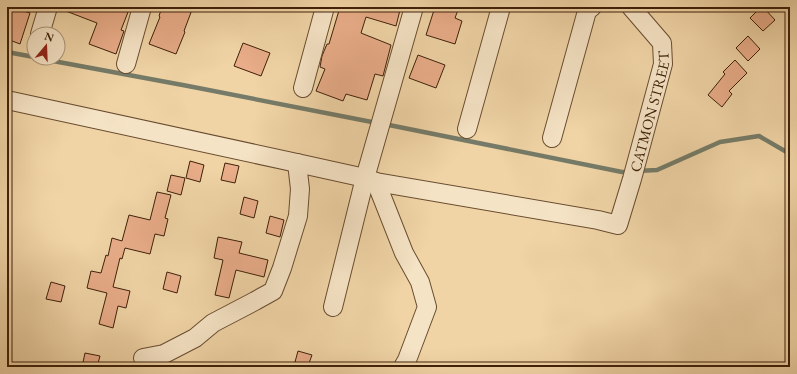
<svg xmlns="http://www.w3.org/2000/svg" width="797" height="374" viewBox="0 0 797 374" font-family="'EB Garamond',serif">
<style>
.lines{fill:none;stroke-linecap:round;stroke-linejoin:round}
.stream{stroke:#757b68;stroke-width:4.5}
.building{fill:#e9ad89;stroke:#3e2009}
.minor-casing{stroke:#6a4d30;stroke-width:20}
.minor{stroke:#f5e3c5;stroke-width:18}
.labels{text-anchor:middle;dominant-baseline:central;stroke-width:4;stroke-linejoin:round;paint-order:stroke}
.street-label{font-size:15px;fill:#3e2009;stroke:#f5e3c5}
</style>
<rect width="100%" height="100%" fill="#f0d4a6"/>
<filter id="stains"><feTurbulence type="fractalNoise" baseFrequency=".005" numOctaves="4"/><feColorMatrix values="0 0 0 0 .2 0 0 0 0 .09 0 0 0 0 .02 0 0 0 .5 -.17"/></filter>
<radialGradient id="worn" r=".72"><stop offset=".6" stop-color="#630" stop-opacity="0"/><stop offset="1" stop-color="#630" stop-opacity=".3"/></radialGradient>
<g class="lines">
<g class="stream">
<path d="M7 52 34 57"/>
<path d="M37 58 188 86 377 123"/>
<path d="M384 124 622 172H630"/>
<path d="M637 171 657 170 720 142 759 136 790 154"/>
</g>
</g>
<g class="building">
<path d="M7 7H10L30 13 20 44 7 39Z"/>
<path d="M58 7H130L121 30 124 31 116 54 89 44 97 23 58 8Z"/>
<path d="M162 7H193L184 31 185 32 176 54 149 44 160 17 159 16Z"/>
<path d="M340 7H390L400 10 396 26 366 17 361 33 391 45 383 76 375 74 367 100 346 94 343 101 316 91 325 69 320 67 322 56 327 44H329Z"/>
<path d="M435 7H459L455 18 462 21 455 44 426 35Z"/>
<path d="M761 7H763L775 20 763 31 750 18Z"/>
<path d="M748 36 760 49 748 61 736 48Z"/>
<path d="M243 43 270 53 261 76 234 66Z"/>
<path d="M418 55 445 65 436 88 409 78Z"/>
<path d="M735 60 747 73 729 91 732 94 722 107 708 95 725 74 723 72Z"/>
<path d="M190 161 204 165 200 182 186 178Z"/>
<path d="M225 163 239 166 235 183 221 180Z"/>
<path d="M171 175 185 178 181 195 167 191Z"/>
<path d="M157 192 171 195 165 218 168 219 164 236 155 234 150 254 125 248 122 259 120 258 113 287 130 291 126 308 118 306 113 328 99 324 107 293 87 288 91 271 101 273 106 255 108 256 112 238 122 241 129 215 150 220Z"/>
<path d="M244 197 258 201 254 218 240 214Z"/>
<path d="M270 216 284 220 280 237 266 233Z"/>
<path d="M218 237 242 242 239 253 268 260 264 277 236 270 229 298 215 295 223 260 214 258Z"/>
<path d="M167 272 181 276 177 293 163 289Z"/>
<path d="M51 282 65 286 61 302 46 299Z"/>
<path d="M298 351 312 355 308 366 295 362Z"/>
<path d="M85 353 100 356 97 367H82Z"/>
</g>
<g class="lines">
<defs>
<g id="minor">
<path d="M40 34 48 7"/>
<path d="M126 64 142 7"/>
<path d="M303 88 325 7"/>
<path id="s1" d="M7 100 297 163 365 178 376 182 598 220 618 225 632 179 663 64 662 43 631 7"/>
<path d="M467 129 501 7"/>
<path d="M552 138 587 11 592 7"/>
<path d="M376 182 404 253 420 282 427 307 407 360 403 367"/>
<path d="M333 307 365 178 414 7"/>
<path d="M143 358 164 354 195 338 213 323 255 301 273 291 282 268 298 216 300 189 297 163"/>
</g>
</defs>
<use href="#minor" class="minor-casing"/>
<use href="#minor" class="minor"/>
</g>
<g class="labels">
<g class="street-label">
<text stroke="none"><textPath href="#s1" startOffset="742">CATMON STREET</textPath></text>
</g>
</g>
<rect width="797" height="374" fill="none" stroke="#f0d4a6" stroke-width="24"/>
<rect x="8" y="8" width="781" height="358" fill="none" stroke="#3e2009" stroke-width="2"/>
<rect x="12" y="12" width="773" height="350" fill="none" stroke="#3e2009"/>
<g transform="translate(46 46) rotate(19)"><circle r="19" fill="#f5e3c5" stroke="#ac957a"/>
<path d="M0-3L7 15L0 10L-7 15Z" fill="#8f2418"/>
<text y="-6" font-size="11" font-weight="bold" text-anchor="middle" fill="#3e2009">N</text>
</g>
<rect width="100%" height="100%" filter="url(#stains)"/>
<rect width="100%" height="100%" fill="url(#worn)"/>
</svg>
